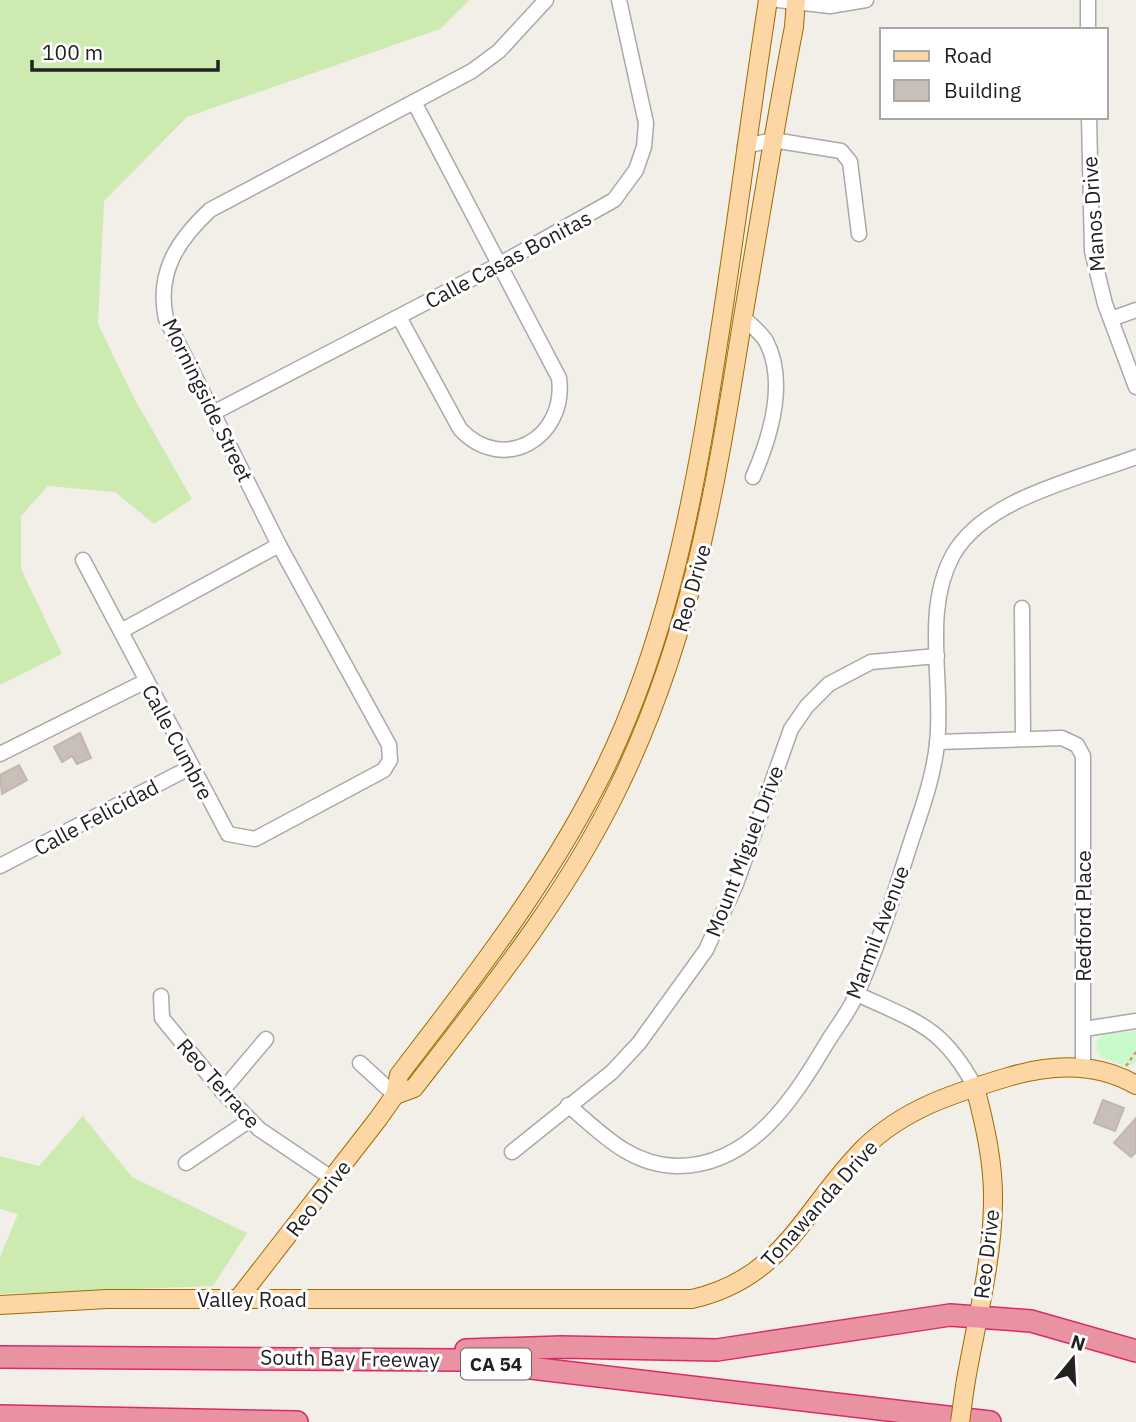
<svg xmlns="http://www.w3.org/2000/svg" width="1136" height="1422" viewBox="0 0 1136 1422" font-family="'IBM Plex Sans',sans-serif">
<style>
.grass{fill:#cdebb0}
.park{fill:#c8facc}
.building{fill:#c7bfb8;stroke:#c4b6ab;stroke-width:2}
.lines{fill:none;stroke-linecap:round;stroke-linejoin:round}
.minor-casing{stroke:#a9a9a9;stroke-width:17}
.major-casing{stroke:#a06b00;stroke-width:20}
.highway-casing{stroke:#dc2a67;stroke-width:24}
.path{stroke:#fa8072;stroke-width:2.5;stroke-dasharray:3.5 3.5;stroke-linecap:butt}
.minor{stroke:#fff;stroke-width:14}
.major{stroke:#fcd6a4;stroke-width:18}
.highway{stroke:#e892a2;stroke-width:21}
.major-bridge-casing{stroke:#a06b00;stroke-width:20;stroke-linecap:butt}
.major-bridge{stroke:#fcd6a4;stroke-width:18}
.labels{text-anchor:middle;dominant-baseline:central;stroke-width:6;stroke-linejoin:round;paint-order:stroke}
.shield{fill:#fff;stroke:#646464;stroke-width:2}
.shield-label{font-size:19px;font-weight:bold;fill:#222}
.street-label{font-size:21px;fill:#222;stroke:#fff}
</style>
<rect width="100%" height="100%" fill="#f2efe9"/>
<g class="grass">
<path d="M0 0H470L440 29 187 117 104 201 98 324 134 398 192 499 154 524 115 492 48 486 21 516V569L62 654 0 685Z"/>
<path d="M83 1116 132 1177 247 1233 213 1286 0 1294V1257L18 1214 0 1209V1156L39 1166Z"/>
</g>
<path class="park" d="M1136 1031V1062L1128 1067 1103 1058 1096 1049 1097 1040 1106 1033Z"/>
<g class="building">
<path d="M80 733 91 758 77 764 72 756 62 762 54 747Z"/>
<path d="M19 765 27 780 2 794 0 775Z"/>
<path d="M1103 1100 1124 1108 1115 1131 1094 1123Z"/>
<path d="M1136 1118V1152L1131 1157 1114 1143Z"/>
</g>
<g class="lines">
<defs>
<g id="minor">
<path d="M778 0 830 6 866 0"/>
<path d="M1088 0V30"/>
<path d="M1089 117 1092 251 1105 304 1136 387"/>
<path d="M745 146 773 140 841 151 850 162 859 234"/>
<path d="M399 317 460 429C503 475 567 438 559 378L414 102"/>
<path d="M743 317C751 325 760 332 766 341 788 383 770 438 753 477"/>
<path d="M1111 319 1136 310"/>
<path d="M213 413 500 264 614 200 636 170 644 147 646 123 619 0"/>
<path d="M83 560 228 834 255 839 384 770 390 760 389 745 279 545 166 319C156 272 178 240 210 210L472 71 499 51 546 0"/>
<path d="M1022 608 1023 738"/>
<path d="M121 631 279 545"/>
<path d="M937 742 1062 738 1077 745 1083 756V1066"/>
<path d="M0 754 146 681"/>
<path d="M0 866 191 767"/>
<path d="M857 994C917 1022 942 1026 975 1087"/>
<path d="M161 996 162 1018 222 1091 259 1129 333 1179"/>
<path d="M1084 1029 1136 1021"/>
<path d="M360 1063 395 1095"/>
<path d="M222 1091 266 1039"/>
<path d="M568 1105C601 1133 630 1165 676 1166 751 1167 794 1098 828 1041 838 1025 851 1009 858 991 878 946 893 898 908 851 919 816 933 781 937 744 944 683 922 611 953 555 984 499 1078 479 1136 457"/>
<path d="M512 1152 612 1072 639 1043 706 950 736 884 791 729 807 706 829 684 871 662 937 656"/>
<path d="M186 1163 250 1120"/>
</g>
<g id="major">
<path d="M395 1095 414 1088C488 992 565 898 618 788 693 634 716 484 743 317 760 220 775 123 794 27L796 0"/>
<path d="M238 1299 378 1119 395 1095 399 1075C471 981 544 888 598 782 664 653 692 510 714 369 734 246 749 123 768 0"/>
<path d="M0 1305 107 1299H692C784 1278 803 1210 863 1149 903 1109 954 1093 1008 1077 1051 1064 1096 1062 1136 1085"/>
<path d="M965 1386C975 1326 992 1265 993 1204 994 1164 985 1125 975 1087"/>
</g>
<g id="highway">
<path d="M466 1350 561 1347 717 1350 950 1315 1031 1321 1136 1351"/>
<path d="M0 1357 462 1360 990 1422"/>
<path d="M0 1416 297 1422"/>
</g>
</defs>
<use href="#minor" class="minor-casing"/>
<use href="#major" class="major-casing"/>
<use href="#highway" class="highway-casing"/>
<path class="path" d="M1126 1066 1136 1052"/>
<use href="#minor" class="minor"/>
<use href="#major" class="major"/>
<use href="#highway" class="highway"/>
<defs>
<path id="major-bridge" d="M960 1422 965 1386"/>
</defs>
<use href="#major-bridge" class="major-bridge-casing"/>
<use href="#major-bridge" class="major-bridge"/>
</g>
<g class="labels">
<rect class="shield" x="461" y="1348.5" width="70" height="31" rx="5"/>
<g class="shield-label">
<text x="496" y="1364">CA 54</text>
</g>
<g class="street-label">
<text transform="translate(1093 214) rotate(-94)">Manos Drive</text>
<text transform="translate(508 259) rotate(-28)">Calle Casas Bonitas</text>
<text transform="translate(208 400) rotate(64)">Morningside Street</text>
<text transform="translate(691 588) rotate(-74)">Reo Drive</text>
<text transform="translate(178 742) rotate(62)">Calle Cumbre</text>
<text transform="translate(96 817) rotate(-28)">Calle Felicidad</text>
<text transform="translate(744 851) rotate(-69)">Mount Miguel Drive</text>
<text transform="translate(1083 916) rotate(-90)">Redford Place</text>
<text transform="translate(877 932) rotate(-69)">Marmil Avenue</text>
<text transform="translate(219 1083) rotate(48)">Reo Terrace</text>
<text transform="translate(318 1198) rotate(-52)">Reo Drive</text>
<text transform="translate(819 1203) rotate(-48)">Tonawanda Drive</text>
<text transform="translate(986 1254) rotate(-83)">Reo Drive</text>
<text x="252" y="1299">Valley Road</text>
<text transform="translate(350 1358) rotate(1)">South Bay Freeway</text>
</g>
</g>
<rect x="880" y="28" width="228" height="91" fill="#ffffff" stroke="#a7a7a7" stroke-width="2"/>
<rect x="894" y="51" width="35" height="10" fill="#fcd6a4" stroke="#a7a7a7" stroke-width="2"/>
<text x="944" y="63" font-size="21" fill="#222222">Road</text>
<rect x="894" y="80" width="35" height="21" fill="#c7bfb8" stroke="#a7a7a7" stroke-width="2"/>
<text x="944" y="98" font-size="21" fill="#222222">Building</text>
<g transform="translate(1073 1359) rotate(18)" stroke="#ffffff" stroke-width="5" paint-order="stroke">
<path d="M0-5L12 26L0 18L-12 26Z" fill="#222222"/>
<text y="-10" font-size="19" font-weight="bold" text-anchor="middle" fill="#222222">N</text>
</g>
<path d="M32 60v10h186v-10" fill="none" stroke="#222222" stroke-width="3.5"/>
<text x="42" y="60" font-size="21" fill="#222222" stroke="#ffffff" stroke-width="5" paint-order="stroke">100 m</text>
</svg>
